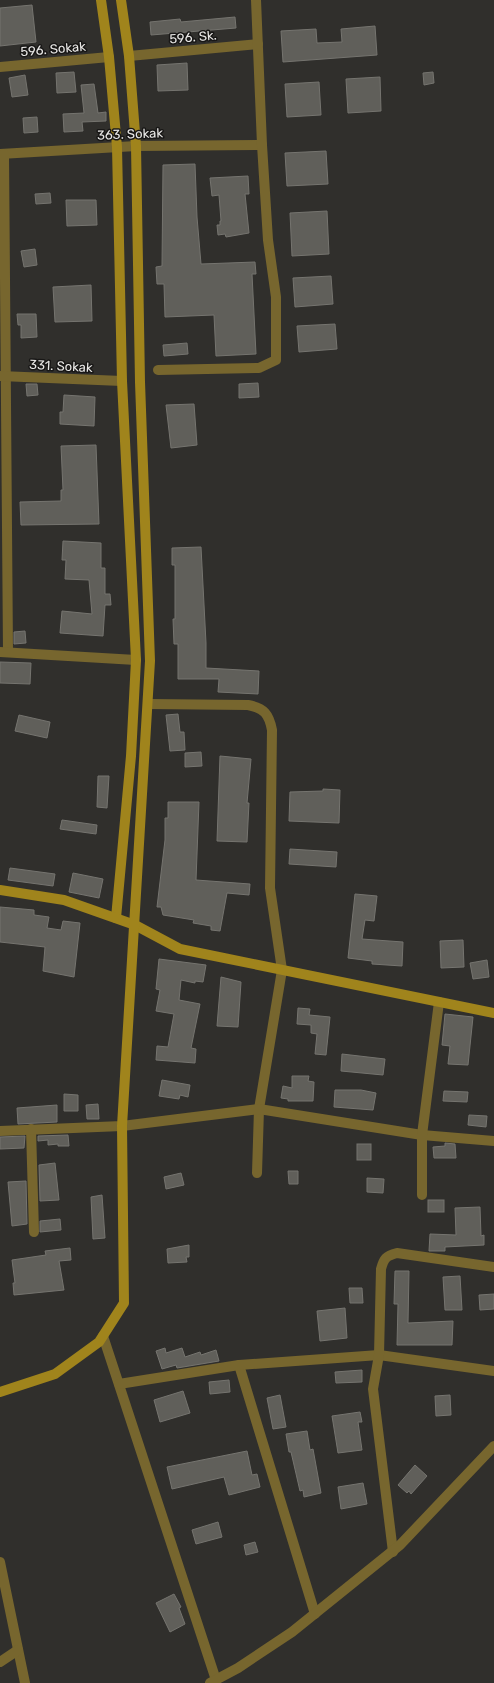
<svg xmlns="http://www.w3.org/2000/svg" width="494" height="1683" viewBox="0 0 494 1683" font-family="Rubik,sans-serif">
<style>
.building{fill:#605f5a;stroke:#75746f}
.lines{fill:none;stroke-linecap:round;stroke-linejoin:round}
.street{stroke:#77662e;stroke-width:10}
.secondary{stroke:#a0841c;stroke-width:10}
.labels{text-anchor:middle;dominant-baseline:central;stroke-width:3;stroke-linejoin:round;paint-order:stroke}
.street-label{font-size:13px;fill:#e9e8e6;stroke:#181716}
</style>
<rect width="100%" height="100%" fill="#302f2c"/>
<g class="building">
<path d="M32 5 36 42 0 46V8Z"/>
<path d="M235 17 236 28 151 35 150 22 180 19 181 22Z"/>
<path d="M375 26 377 55 283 62 281 31 316 29 317 43 342 42 341 29Z"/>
<path d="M187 63 188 90 158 91 157 65Z"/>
<path d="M74 72 76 92 57 93 56 73Z"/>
<path d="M433 72 434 83 424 85 423 73Z"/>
<path d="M25 75 28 95 12 97 9 78Z"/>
<path d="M380 77 381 111 348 113 346 79Z"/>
<path d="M319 82 321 115 287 117 285 84Z"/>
<path d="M94 84 98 113 106 112V121L82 122 83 131 64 132 63 114 84 113 81 85Z"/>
<path d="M37 117 38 132 24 133 23 118Z"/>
<path d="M326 151 328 184 287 186 285 153Z"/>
<path d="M195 164 197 217 201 264 255 262 256 274H252L256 354 216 356 214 315 165 317 164 284H157L156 267 162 266 163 165Z"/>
<path d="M248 176 249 194H245L249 233 226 237 225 234 218 235 217 225H220V221H221L219 195 212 196 210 178Z"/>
<path d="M50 193 51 203 36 204 35 194Z"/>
<path d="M66 200H96L97 225 67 226Z"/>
<path d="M327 211 329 254 292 256 290 213Z"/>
<path d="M35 249 37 265 24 267 21 251Z"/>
<path d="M331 276 333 304 295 307 293 278Z"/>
<path d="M91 285 92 321 55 322 53 287Z"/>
<path d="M17 314H36L37 337 21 338V325H18Z"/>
<path d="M335 324 337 349 299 352 297 326Z"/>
<path d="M187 343 188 354 164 356 163 345Z"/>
<path d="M258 383 259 397 239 398V384Z"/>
<path d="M26 384H37L38 395 27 396Z"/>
<path d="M64 395 95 397 94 426 60 424V412H63Z"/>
<path d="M194 404 197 445 171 448 166 405Z"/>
<path d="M96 445 99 524 21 525 20 502 61 501V490H63L61 446Z"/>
<path d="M63 541 101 543V568H105V594H110L111 605H105L103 636 60 633 62 611 92 614 89 580 65 579 66 560H62Z"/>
<path d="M201 547 206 643V668L259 671 258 694 218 692 219 679H178V644H174L173 619H175V565H172V548Z"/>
<path d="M25 631 26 643 14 644V632Z"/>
<path d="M0 662 31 663 30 684 0 683Z"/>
<path d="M178 714 180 732H184L185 750 170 751 166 715Z"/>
<path d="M19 715 50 722 47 738 15 731Z"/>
<path d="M201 752 202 766 185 767V753Z"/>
<path d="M220 756 251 759 247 803H249L247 842 217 841Z"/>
<path d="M98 776H109L107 808 97 807Z"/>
<path d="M323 789 340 790 339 823 289 821 290 792 323 791Z"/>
<path d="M168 802H199L196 880 250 884 249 895 227 893 220 931 211 930V926L193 923 194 920 163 915 161 907H157L165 840V818H168Z"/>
<path d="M62 820 97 825 96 834 60 829Z"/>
<path d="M290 849 337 852 336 867 289 864Z"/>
<path d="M10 868 55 874 53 886 8 880Z"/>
<path d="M73 873 103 879 99 898 69 892Z"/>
<path d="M355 894 377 896 374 921 365 920 362 939 403 942 402 966 372 964V961L348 958Z"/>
<path d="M0 907 34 910V915L49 917 47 928 61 930 63 921 80 923 74 977 43 971 45 947 0 942Z"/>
<path d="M463 940 464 967 441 968 440 941Z"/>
<path d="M159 959 206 965 203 982 195 981V983L181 980 179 1000 200 1004 191 1048 196 1049 195 1063 156 1060 157 1046 168 1047 174 1014 156 1011 160 990 156 989Z"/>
<path d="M487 960 489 977 473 979 470 963Z"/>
<path d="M221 977 241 982 238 1027 217 1026Z"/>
<path d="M298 1008 310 1009 309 1015 330 1017 326 1055 315 1054 317 1034 311 1033V1025L297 1024Z"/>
<path d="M445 1014 473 1017 468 1065 448 1064 450 1046 442 1045Z"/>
<path d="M342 1054 385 1059 383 1075 341 1071Z"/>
<path d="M292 1076H309L308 1081 314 1082 313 1101H288V1099L281 1098 283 1086 292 1088Z"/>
<path d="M162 1080 190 1085 188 1097 180 1095 179 1099 159 1096Z"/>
<path d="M335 1090H361L376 1093 373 1110 334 1107Z"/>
<path d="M444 1091 468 1092 467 1102 443 1101Z"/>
<path d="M64 1094 78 1095V1111H64Z"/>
<path d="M98 1104 99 1119H87L86 1105Z"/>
<path d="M57 1105V1122L18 1124 17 1108Z"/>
<path d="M469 1115 487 1116 486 1127 468 1125Z"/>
<path d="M68 1135 69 1146H58V1144L48 1145V1140L38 1141V1136Z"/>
<path d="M25 1136 24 1148 0 1149V1137Z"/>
<path d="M445 1143 455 1144 456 1158H434L433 1147 445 1146Z"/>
<rect x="357" y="1144" width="14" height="16"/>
<path d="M55 1163 59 1200 40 1201 39 1165Z"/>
<path d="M288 1171H298V1184H289Z"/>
<path d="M181 1173 184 1185 166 1189 164 1177Z"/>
<path d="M367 1178 384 1179 383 1193 367 1192Z"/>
<path d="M26 1181 27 1224 12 1226 8 1182Z"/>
<path d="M102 1195 105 1238 93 1239 91 1197Z"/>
<rect x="428" y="1200" width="16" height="12"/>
<path d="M480 1207 481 1236 484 1235V1245L445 1247V1251H429L430 1234 456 1235 455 1208Z"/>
<path d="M60 1219 61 1230 40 1232V1221Z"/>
<path d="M189 1245V1257H186L187 1262 168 1263 167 1249Z"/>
<path d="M70 1248 71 1260 59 1261 64 1290 14 1295 13 1283H15L12 1260 46 1255 45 1251Z"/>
<path d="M395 1271H409L408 1323 453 1321 452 1345H397L398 1304H394Z"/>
<path d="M460 1276 462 1310H445L443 1277Z"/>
<path d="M349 1288H362L363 1303H350Z"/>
<path d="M494 1294V1309L480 1310 479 1295Z"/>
<path d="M345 1308 347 1338 320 1341 317 1311Z"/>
<path d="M165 1348 166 1353 182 1348 185 1357 200 1352 201 1355 216 1350 219 1361 177 1368 176 1365 162 1369 156 1351Z"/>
<path d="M362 1370V1382L336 1383 335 1372Z"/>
<path d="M229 1380 230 1392 210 1394 209 1382Z"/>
<path d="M183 1391 190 1413 160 1422 154 1400Z"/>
<path d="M280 1395 286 1427 273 1429 267 1398Z"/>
<path d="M450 1395 451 1415 436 1416 435 1396Z"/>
<path d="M360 1412 362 1422H358L362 1450 338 1453 332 1416Z"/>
<path d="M307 1431 310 1450 313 1449 321 1493 304 1497 303 1490 300 1491 291 1452H289L286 1434Z"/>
<path d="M247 1451 252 1475 257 1474 260 1487 229 1495 224 1477 172 1489 167 1467Z"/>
<path d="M415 1465 427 1476 411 1494 409 1491 407 1493 398 1485Z"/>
<path d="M363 1483 367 1504 341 1509 338 1487Z"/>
<path d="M218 1522 222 1537 196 1544 192 1530Z"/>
<path d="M255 1542 258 1552 246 1555 244 1545Z"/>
<path d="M174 1594 181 1607 179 1608 185 1624 170 1632 156 1603Z"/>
</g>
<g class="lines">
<g class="street">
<path d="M129 56 258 44"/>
<path d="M0 67 109 57"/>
<path d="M0 154 136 146 262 145"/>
<path d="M4 154 8 652"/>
<path d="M158 370 259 368 276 360V297L268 240 262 145 256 0"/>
<path d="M0 376 122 381"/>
<path d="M0 652 136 660"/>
<path d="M148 704 248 705C264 708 269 714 272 730L270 888 282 970 259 1109 257 1173"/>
<path d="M31 1129 34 1232"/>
<path d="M0 1131 122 1126 259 1109 422 1135 494 1141"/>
<path d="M422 1195V1135L439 1002"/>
<path d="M103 1336 216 1680"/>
<path d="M239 1365 315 1614"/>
<path d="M119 1384 239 1365 379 1355 494 1371"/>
<path d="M393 1552 373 1389 379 1355 381 1269C384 1258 386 1256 397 1253L494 1267"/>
<path d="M0 1562 25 1683"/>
<path d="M0 1662 18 1650"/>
<path d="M210 1683 238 1668 292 1632 400 1545 494 1446"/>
</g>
<g class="secondary">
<path d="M101 0 109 57 117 147 122 381 136 660 131 756 116 918"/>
<path d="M0 890 64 900 135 925 180 949 494 1013"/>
<path d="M0 1392 55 1374 99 1342 124 1303 122 1126 150 661 140 382 136 146 129 56 121 0"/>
</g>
</g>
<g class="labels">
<g class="street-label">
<text transform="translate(193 37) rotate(-5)">596. Sk.</text>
<text transform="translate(53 49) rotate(-5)">596. Sokak</text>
<text transform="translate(130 134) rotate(-2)">363. Sokak</text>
<text transform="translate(61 366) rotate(3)">331. Sokak</text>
</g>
</g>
</svg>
